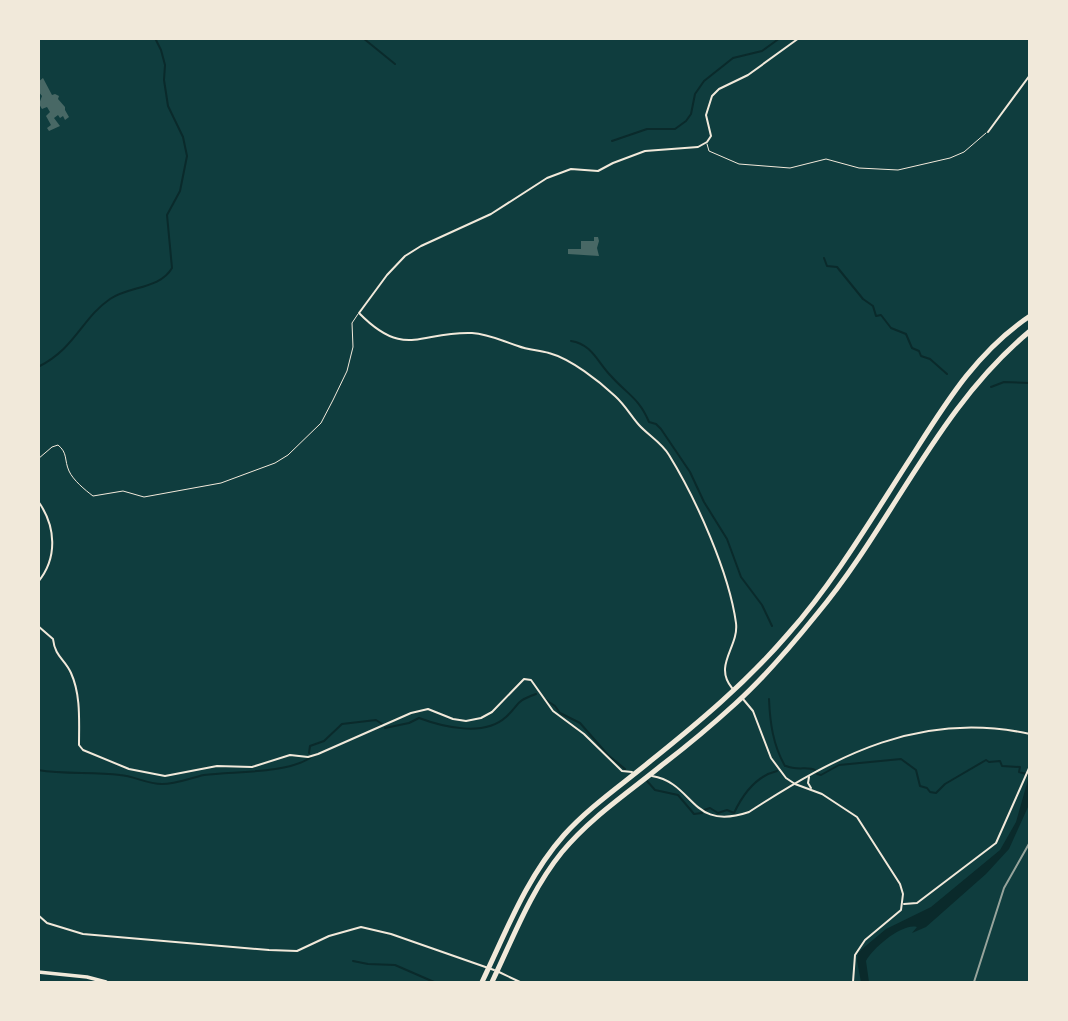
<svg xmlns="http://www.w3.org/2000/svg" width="1068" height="1021" viewBox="0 0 1068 1021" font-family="'PT Sans Narrow',sans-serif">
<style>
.water{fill:#0a2a2b}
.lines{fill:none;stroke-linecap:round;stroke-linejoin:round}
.stream{stroke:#0a2a2b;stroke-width:2}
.building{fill:#486865}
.service{stroke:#f1e9da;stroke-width:1}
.minor{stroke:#f1e9da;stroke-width:2}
.primary{stroke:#f1e9da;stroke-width:3.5}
.motorway{stroke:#f1e9da;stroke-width:5}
.rail{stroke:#97a49c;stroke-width:2}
</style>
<rect width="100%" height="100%" fill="#0f3d3e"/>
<path class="water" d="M1029 776 1028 807 1009 849 986 874 926 927 912 933 917 927C902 923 873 948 866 961L869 982H861L857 961 858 953 862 949 886 929 931 907 1000 850 1016 822Z"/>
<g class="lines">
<g class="stream">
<path d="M363 38 395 64"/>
<path d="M612 141 647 129H675L686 121 691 114 695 94 704 81 733 58 762 51 780 38"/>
<path d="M824 258 827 266 837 267 863 299 873 306 876 316 881 315 891 328 906 334 912 348 919 351 921 356 930 359 947 374"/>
<path d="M571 341C592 344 598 363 611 376 627 394 639 398 649 422L656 424 661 429 690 472 704 502 727 539 741 577 762 605 772 626"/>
<path d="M38 367C75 349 82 318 110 299 129 286 160 289 172 268L167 215 180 191 187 156 183 137 168 106 164 80 165 65 161 50 155 38"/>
<path d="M991 387 1004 382 1030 383"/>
<path d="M769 699C770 723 773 745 785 766"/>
<path d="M546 700 555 706 560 713 580 723 608 755 625 769"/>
<path d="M385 728 409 723 419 718C443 727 484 737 506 717 521 703 514 702 536 694"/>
<path d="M309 753 310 746 324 741 342 724 376 720 382 724"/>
<path d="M786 766C797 771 808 766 815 770"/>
<path d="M38 770C66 775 93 771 120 775 134 776 147 784 162 784 176 784 190 778 204 775 234 771 285 774 310 758"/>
<path d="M817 774 821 775 839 765 901 759 916 770 920 786 927 788 930 792 936 793 945 784 986 760 989 762 1000 761 1002 766 1020 767 1019 772 1030 775"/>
<path d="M647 781 655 790 678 795 694 814 702 813"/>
<path d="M704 810 710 808 718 813 727 810 734 813C743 794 756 776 777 771"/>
<path d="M353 961 368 964 395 965 434 982"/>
</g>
</g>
<g class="building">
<path d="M43 78 52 95 55 94 59 96 58 99 65 107V110L69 117 65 120 63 116 60 118 58 115 54 118 60 126 49 131 47 128 51 125 46 116 50 112 47 107 42 109 39 104 42 96 38 91V82Z"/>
<path d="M594 237H598L599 241 597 248 599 256 568 254V249H581V241H594Z"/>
</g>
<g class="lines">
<g class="service">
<path d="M707 144 709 151 739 164 790 168 826 159 859 168 898 170 950 158 964 152 986 133"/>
<path d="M38 459 52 447 58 445C68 453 64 460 69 471 73 480 85 490 93 496L123 491 144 497 221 483 275 463 288 455 321 423 333 400 347 371 353 347 352 323 358 314"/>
</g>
<g class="minor">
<path d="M988 132 1030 75"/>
<path d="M38 501C56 526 58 558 38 582"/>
<path d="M38 626 53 639C55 657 65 659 71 673 81 695 79 721 79 745L83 750 129 769 165 776 217 766 252 767 290 755 308 757 318 754 411 713 428 709 453 719 466 721 481 718 492 712 524 679 531 680 553 711 584 734 622 771 632 772"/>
<path d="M732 688C713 665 739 647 736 623 729 572 696 499 669 455 662 443 648 435 639 425 631 416 625 405 615 396 599 381 571 359 549 353 539 350 528 350 518 346 502 341 489 334 472 333 420 331 405 360 359 313L387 275 405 256 421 246 491 214 547 178 571 169 598 171 613 163 645 151 698 147 707 142 711 136 706 115 712 96 719 89 748 75 799 38"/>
<path d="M743 699 753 711 771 758 786 778 795 784 822 794 857 817 900 884 903 894 901 910 865 940 855 955 853 982"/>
<path d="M652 776C695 783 690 832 749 812 837 755 921 710 1030 734"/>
<path d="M809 777 808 783 811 788"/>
<path d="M904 904 917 903 996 843 1030 766"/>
<path d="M38 915 47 923 83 934 269 950 297 951 329 936 361 927 391 934 494 970"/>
<path d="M499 972 520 982"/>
</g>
<path class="primary" d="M38 972 87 977 106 982"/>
<g class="motorway">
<path d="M482 982C506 932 526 878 564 835 588 808 620 786 648 763 698 723 746 683 788 634 835 581 873 516 912 456 945 404 977 351 1030 316"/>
<path d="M492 982C513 938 531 890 562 852 591 817 628 793 662 765 687 746 712 725 735 704 765 677 792 645 817 614 893 523 937 408 1030 331"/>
</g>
<path class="rail" d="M974 982 1004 888 1030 842"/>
</g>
<rect width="1068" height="1021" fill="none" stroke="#f1e9da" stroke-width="80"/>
</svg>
